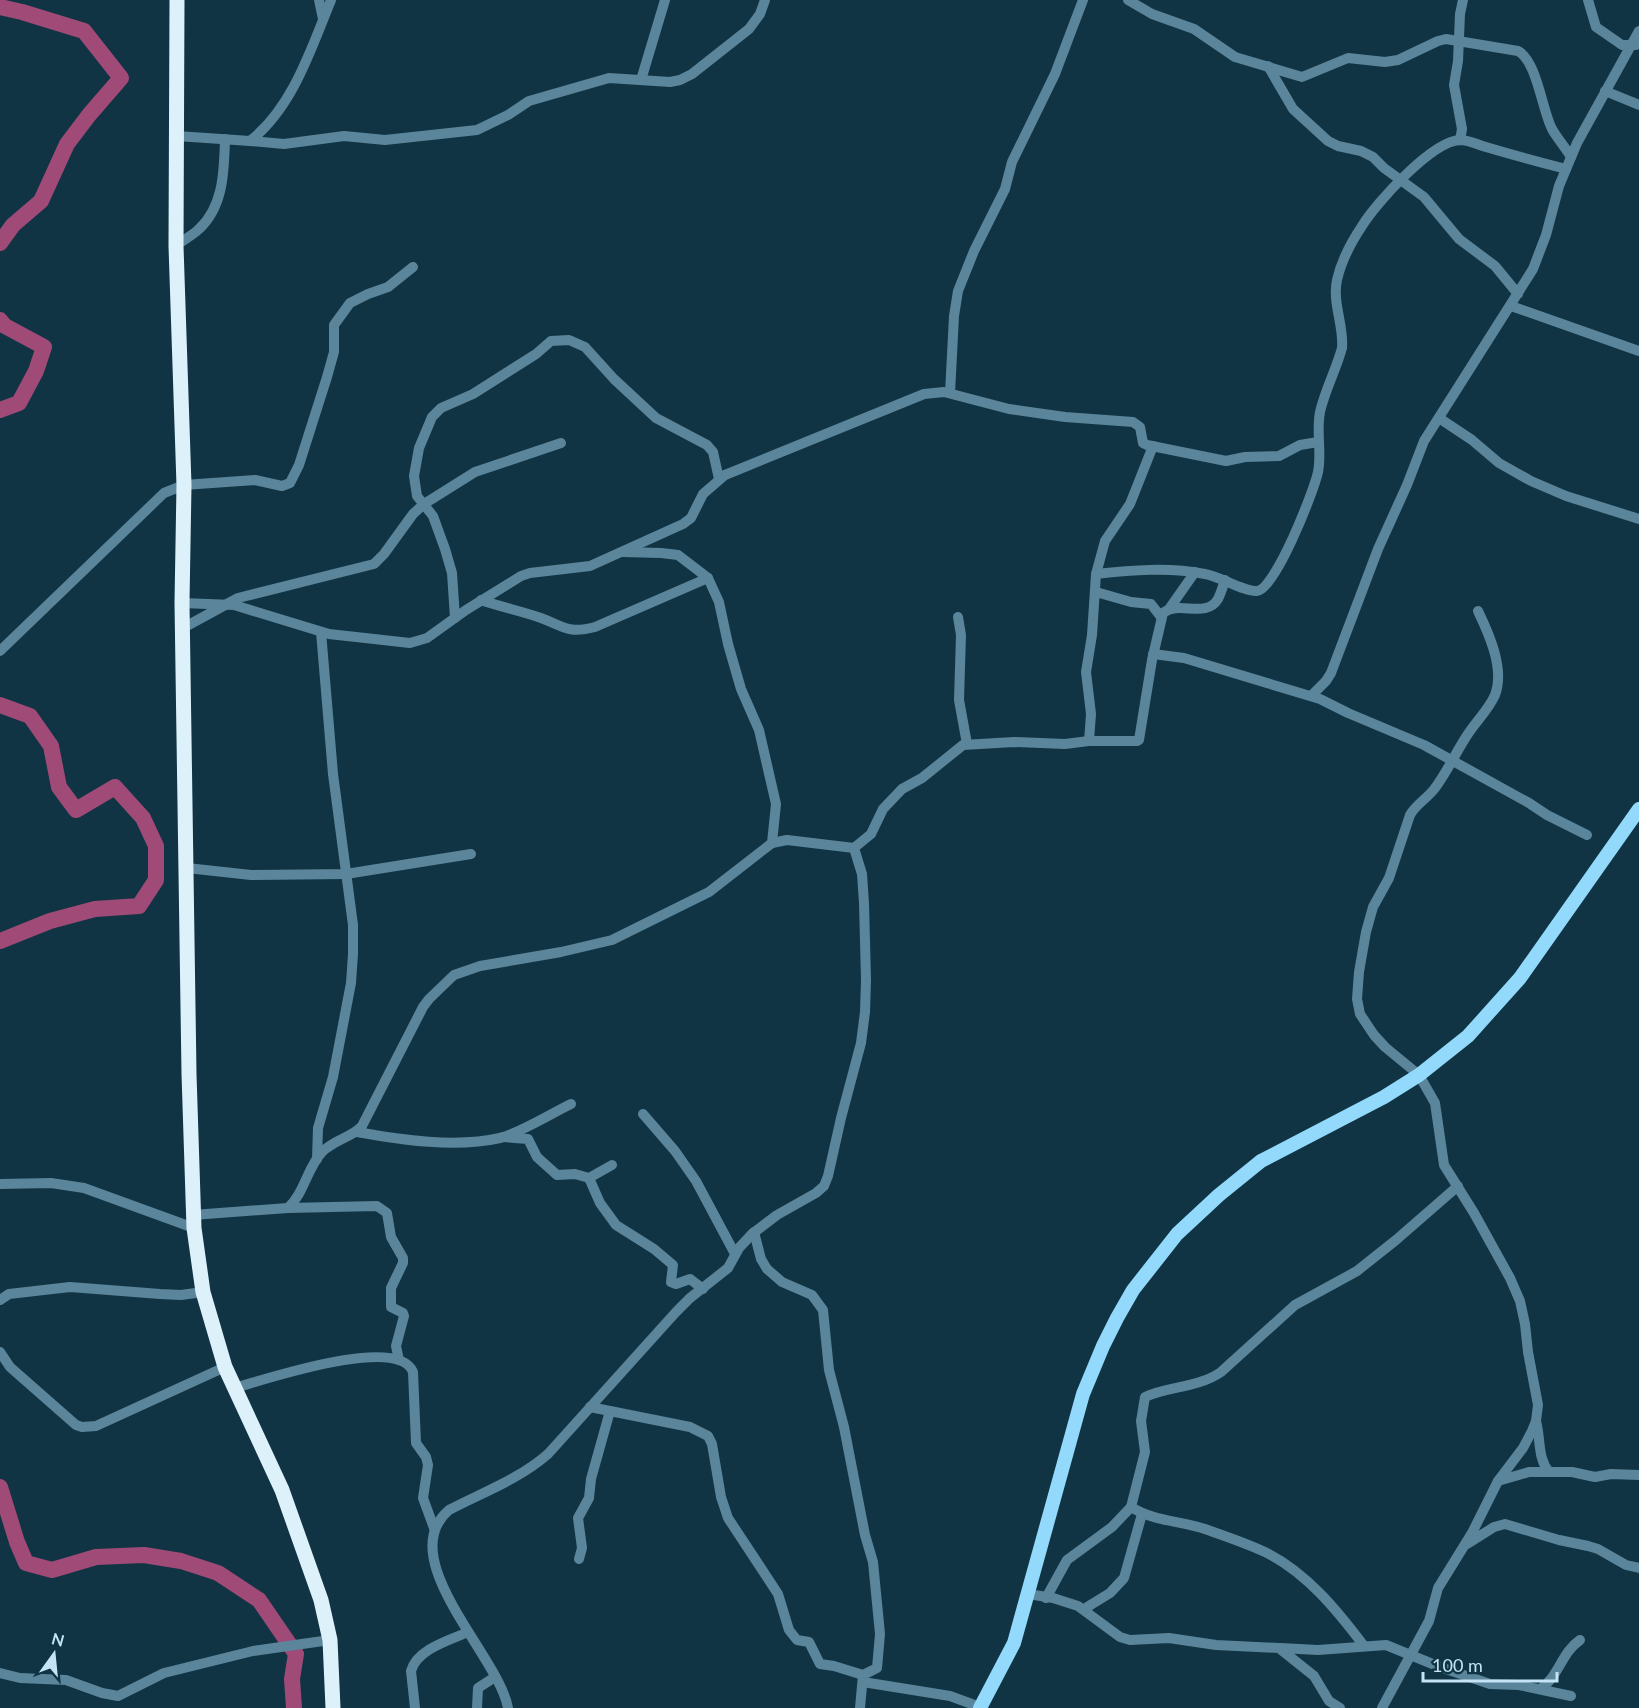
<svg xmlns="http://www.w3.org/2000/svg" width="1639" height="1708" viewBox="0 0 1639 1708" font-family="Lato,sans-serif">
<style>
.lines{fill:none;stroke-linecap:round;stroke-linejoin:round}
.river{stroke:#a04a77;stroke-width:16}
.minor{stroke:#5b859a;stroke-width:10}
.major{stroke:#92d9fb;stroke-width:14}
.highway{stroke:#ddf1fb;stroke-width:15}
</style>
<rect width="100%" height="100%" fill="#103443"/>
<g class="lines">
<g class="river">
<path d="M0 7 22 12 84 31 121 78 89 115 67 144 41 201 13 225 0 243"/>
<path d="M0 320 5 326 44 347 36 371 19 403 0 410"/>
<path d="M0 705 30 716 51 746 59 787 76 810 115 787 143 818 156 846V880L139 906 95 909 50 921 0 941"/>
<path d="M0 1487 17 1542 26 1563 52 1570 96 1557 144 1555 181 1561 218 1573 259 1600 296 1654 292 1679 294 1708"/>
</g>
<g class="minor">
<path d="M319 0 323 19"/>
<path d="M1128 0 1152 14 1194 29 1235 57 1302 77 1348 58 1385 62 1398 60 1438 41 1446 39 1518 51C1537 61 1542 110 1552 129 1557 138 1565 147 1571 157"/>
<path d="M1588 0 1596 27 1622 45H1636"/>
<path d="M1268 66 1293 109 1328 141 1338 146 1361 151 1373 157 1384 168 1424 197 1459 239 1495 266 1518 294"/>
<path d="M641 80 665 0"/>
<path d="M1605 91 1639 105"/>
<path d="M177 136 250 141C293 107 311 49 331 0"/>
<path d="M1460 140 1462 129 1454 85 1458 61 1460 14 1463 0"/>
<path d="M250 141 284 144 344 136 385 140 477 130 508 115 529 101 609 78 670 82 680 80 692 74 749 29 760 14 765 0"/>
<path d="M176 246C183 240 193 235 199 229 224 206 224 170 225 139"/>
<path d="M1511 306 1639 351"/>
<path d="M950 393 954 316 958 291 974 251 1005 189 1012 162 1055 74 1083 0"/>
<path d="M1439 418 1472 440 1499 463 1531 481 1566 496 1639 519"/>
<path d="M623 552 661 553 678 555 708 578 719 602 728 644 741 689 759 730 776 804 772 843"/>
<path d="M1096 574C1131 570 1170 567 1205 574 1219 576 1245 592 1257 591 1275 590 1314 491 1318 472 1322 452 1316 432 1320 412 1325 390 1336 370 1342 348 1344 325 1332 303 1337 280 1341 262 1352 241 1362 226 1376 203 1432 141 1460 140 1468 140 1479 145 1486 147 1513 155 1539 162 1566 169"/>
<path d="M1096 592 1131 602 1151 604 1161 617"/>
<path d="M481 600C501 607 521 611 541 618 565 627 568 634 595 627L708 578"/>
<path d="M182 603 234 605 329 634 410 643 427 638 466 610 521 576 530 573 590 566 683 524 691 518 703 494 725 475 924 394 944 392 1009 409 1065 417 1133 422 1140 427 1143 443 1147 445 1226 461 1245 457 1279 456 1300 445 1318 442"/>
<path d="M1169 609 1195 572"/>
<path d="M958 617 961 635 959 700 967 744"/>
<path d="M455 618 452 573 445 549 433 516 417 496 414 476 419 448 432 417 441 408 473 394 536 354 551 341 569 340 585 347 614 379 656 418 707 445 713 452 719 479"/>
<path d="M183 628 238 598 374 564 384 554 413 514 424 504 475 472 561 443"/>
<path d="M0 651 164 493 184 485 255 480 282 486 290 483 299 465 327 377 334 352V325L350 303 368 294 388 287 413 267"/>
<path d="M1153 654 1184 658 1320 699 1348 713 1424 745 1529 803 1547 815 1587 835"/>
<path d="M1312 695 1326 681 1331 673 1378 549 1407 485 1424 441 1533 269 1546 235 1559 186 1577 143 1639 31"/>
<path d="M1089 741 1091 714 1086 672 1092 635 1096 574 1105 541 1130 504 1153 446"/>
<path d="M187 868 251 875 346 874 471 854"/>
<path d="M643 1114 675 1151 696 1181 735 1254"/>
<path d="M357 1132C401 1140 456 1148 500 1138 520 1133 552 1113 571 1104"/>
<path d="M503 1137 528 1139 537 1157 557 1175 575 1174 589 1178 612 1165"/>
<path d="M317 1159 318 1128 333 1077 351 983 353 954V925L333 774 321 632"/>
<path d="M589 1178 600 1203 616 1225 654 1249 673 1265 671 1282 676 1284 690 1279 703 1289"/>
<path d="M0 1184 51 1183 84 1188 194 1228"/>
<path d="M288 1208 377 1206 387 1213 391 1237 403 1258V1263L391 1288V1307L403 1313 404 1316 396 1346 399 1360"/>
<path d="M193 1215 288 1208C305 1192 307 1168 322 1152 335 1139 353 1137 362 1126L423 1007 429 999 454 975 480 966 561 952 612 940 709 892 772 843 787 840 854 848 871 834 883 809 902 789 922 778 963 745 1014 742 1065 744 1089 741H1137L1139 740 1152 660 1163 613C1179 600 1206 619 1218 599 1221 593 1223 586 1225 580"/>
<path d="M754 1232 761 1259 767 1269 782 1282 812 1295 823 1310 829 1370 844 1427 865 1535 873 1562 880 1634 877 1668 863 1675 860 1708"/>
<path d="M0 1300 9 1294 70 1287 160 1294 181 1295 203 1292"/>
<path d="M0 1352 10 1367 76 1425 82 1427 96 1426 225 1367"/>
<path d="M234 1388C264 1380 398 1334 413 1372L416 1443 426 1457 428 1465 423 1498 434 1528"/>
<path d="M590 1407 690 1427 708 1436 712 1444 721 1497 728 1518 778 1594 789 1630 797 1640 809 1642 820 1664 834 1666 863 1675"/>
<path d="M1536 1421C1541 1439 1537 1457 1549 1472"/>
<path d="M1498 1481 1529 1472H1572L1595 1477 1611 1474 1639 1475"/>
<path d="M1131 1507C1153 1521 1180 1521 1205 1529 1225 1536 1246 1543 1265 1552 1306 1572 1337 1610 1364 1646"/>
<path d="M1467 1544 1494 1527 1505 1524 1559 1540 1588 1546 1598 1549 1626 1565 1639 1568"/>
<path d="M579 1559 582 1548 578 1518 589 1498 591 1479 610 1411"/>
<path d="M1028 1594 1053 1598 1078 1606 1120 1637 1130 1640 1169 1638 1216 1645 1279 1648 1314 1676 1329 1701 1340 1708"/>
<path d="M1046 1598 1067 1560 1112 1527 1131 1507 1145 1452 1141 1421 1145 1397C1169 1386 1198 1388 1221 1372L1295 1305 1357 1271 1396 1240 1458 1186"/>
<path d="M1084 1609 1110 1593 1124 1578 1142 1514"/>
<path d="M1280 1648 1318 1650 1386 1645 1440 1667 1490 1684 1519 1685 1571 1696"/>
<path d="M0 1673 20 1678 66 1680 102 1693 118 1696 164 1673 253 1651 330 1640"/>
<path d="M863 1682 950 1696 980 1707"/>
<path d="M1540 1689C1559 1677 1561 1653 1580 1640"/>
<path d="M415 1708 411 1671C417 1649 450 1640 468 1632"/>
<path d="M477 1708 478 1688 495 1677"/>
<path d="M508 1708C499 1656 392 1558 449 1510 483 1492 518 1480 548 1454L676 1312 690 1298 728 1268 739 1248 752 1234 777 1215 816 1193 824 1186 828 1176 841 1118 861 1043 865 1012 866 980 864 903 862 874 854 848"/>
<path d="M1382 1708 1429 1621 1438 1588 1472 1533 1498 1481 1523 1448 1532 1431 1536 1421 1538 1405 1528 1352 1525 1324 1520 1301 1510 1278 1474 1213 1444 1165 1435 1103 1419 1075 1385 1047 1374 1035 1360 1014 1357 999 1359 972 1366 932 1373 907 1389 878 1410 815C1416 804 1428 798 1435 788 1447 772 1455 754 1466 737 1475 722 1488 711 1495 695 1505 669 1489 634 1478 611"/>
</g>
<path class="major" d="M980 1708 1014 1643 1083 1394 1103 1346 1117 1318 1133 1290 1177 1234 1219 1195 1261 1161 1384 1097 1419 1075 1468 1036 1520 978 1639 809"/>
<path class="highway" d="M177 0 176 246 184 485 182 603 189 1074 194 1228 203 1292 225 1367 282 1490 321 1600 330 1640 333 1708"/>
</g>
<g transform="translate(54 1654) rotate(15)" stroke="#103443" stroke-width="4.5" paint-order="stroke">
<path d="M0-4.5L10 22L0 15L-10 22Z" fill="#c4e4f5"/>
<text y="-9" font-size="16" font-weight="bold" text-anchor="middle" fill="#c4e4f5">N</text>
</g>
<path d="M1423 1672v9h134v-9" fill="none" stroke="#c4e4f5" stroke-width="3"/>
<text x="1432" y="1672" font-size="18" fill="#c4e4f5" stroke="#103443" stroke-width="4.5" paint-order="stroke">100 m</text>
</svg>
